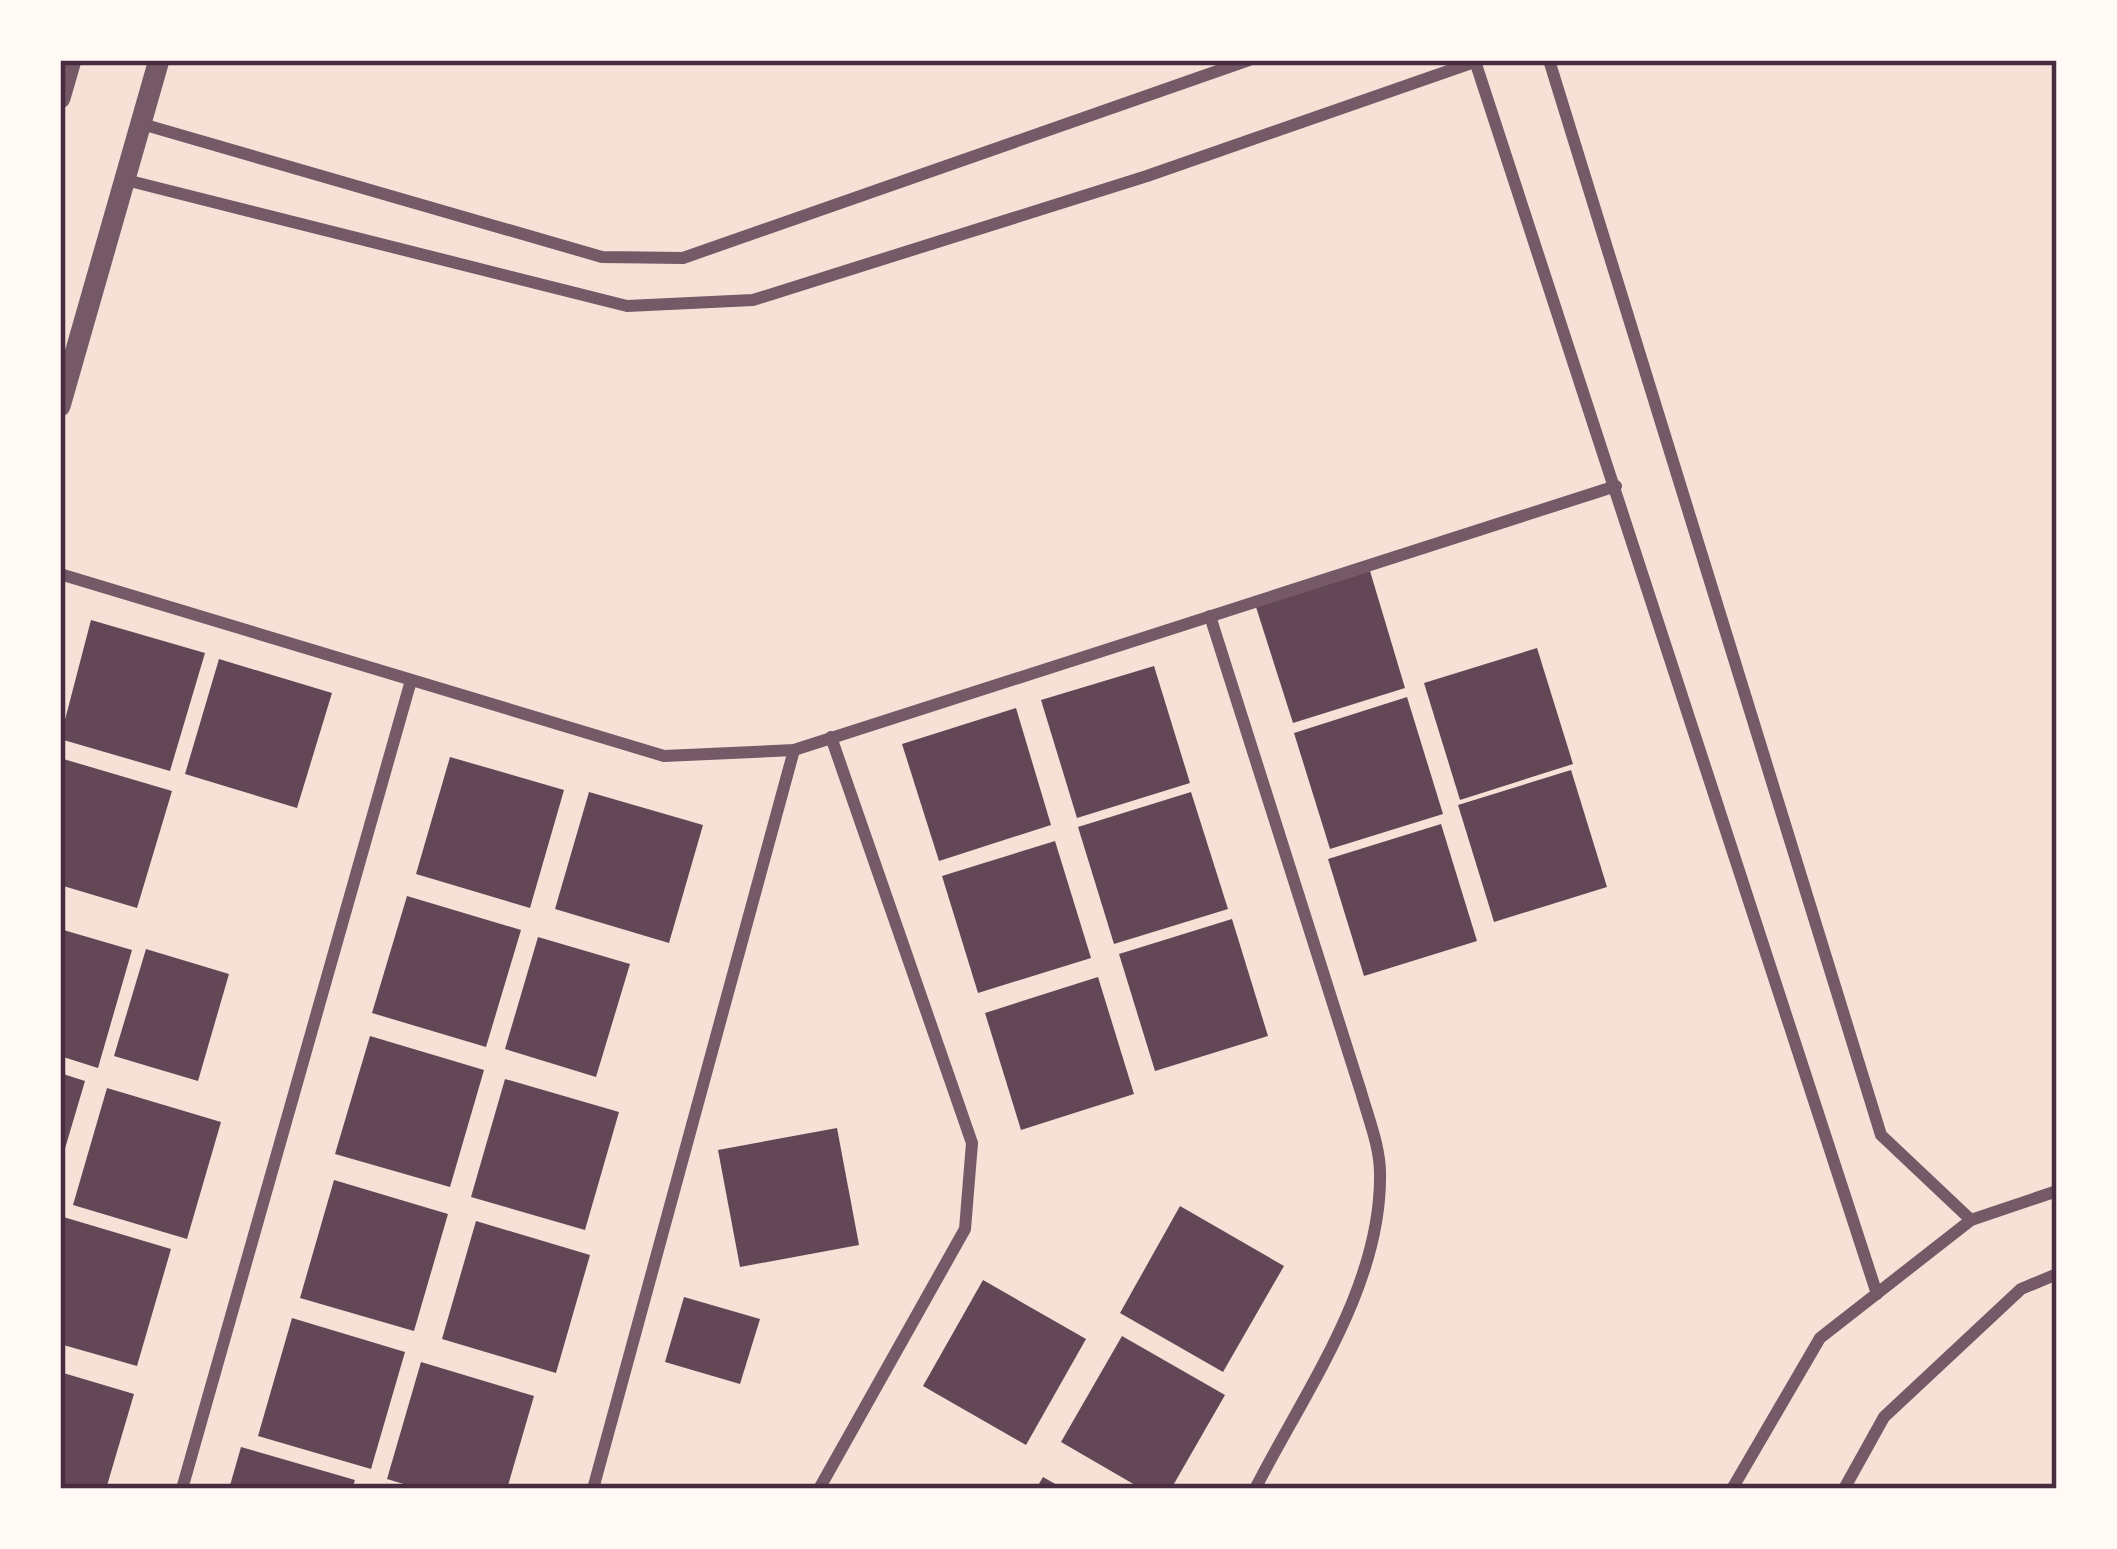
<svg xmlns="http://www.w3.org/2000/svg" width="2117" height="1549" viewBox="0 0 2117 1549" font-family="Inter,sans-serif">
<style>
.building{fill:#644757}
.lines{fill:none;stroke-linecap:round;stroke-linejoin:round}
.minor{stroke:#755966;stroke-width:12}
.tertiary{stroke:#755966;stroke-width:21}
.neatline{fill:none;stroke:#4a2c40;stroke-width:4.5}
</style>
<rect width="100%" height="100%" fill="#f7e1d7"/>
<g class="building">
<path d="M1370 571 1405 688 1293 723 1256 607Z"/>
<path d="M91 620 205 653 170 771 60 739Z"/>
<path d="M1537 648 1573 764 1460 800 1424 683Z"/>
<path d="M219 659 332 693 297 808 185 774Z"/>
<path d="M1154 666 1190 783 1077 818 1041 700Z"/>
<path d="M1407 697 1443 814 1330 849 1294 733Z"/>
<path d="M1016 708 1051 825 939 861 902 744Z"/>
<path d="M450 757 564 790 530 908 416 874Z"/>
<path d="M60 758 172 791 137 908 60 885Z"/>
<path d="M1571 770 1607 887 1494 922 1458 805Z"/>
<path d="M589 792 703 825 669 943 555 909Z"/>
<path d="M1191 792 1228 909 1114 944 1078 827Z"/>
<path d="M1441 824 1477 941 1364 976 1328 859Z"/>
<path d="M1055 841 1091 958 978 993 942 876Z"/>
<path d="M407 896 521 930 486 1047 372 1013Z"/>
<path d="M1232 919 1268 1036 1155 1071 1119 954Z"/>
<path d="M60 929 132 950 98 1068 60 1056Z"/>
<path d="M538 937 630 964 596 1077 505 1049Z"/>
<path d="M146 949 229 974 198 1081 114 1056Z"/>
<path d="M1098 977 1134 1094 1021 1130 985 1013Z"/>
<path d="M370 1036 484 1070 450 1187 335 1154Z"/>
<path d="M60 1073 85 1081 61 1162H60Z"/>
<path d="M505 1079 619 1112 585 1230 471 1197Z"/>
<path d="M107 1088 221 1122 187 1239 73 1205Z"/>
<path d="M837 1128 859 1245 740 1267 718 1150Z"/>
<path d="M334 1180 448 1214 414 1331 300 1298Z"/>
<path d="M1180 1206 1284 1266 1223 1372 1120 1313Z"/>
<path d="M60 1216 171 1249 137 1366 60 1344Z"/>
<path d="M476 1221 590 1255 556 1373 442 1339Z"/>
<path d="M983 1280 1086 1339 1026 1445 923 1386Z"/>
<path d="M684 1297 760 1319 740 1384 665 1362Z"/>
<path d="M292 1318 405 1352 371 1469 258 1436Z"/>
<path d="M1122 1336 1225 1395 1171 1489H1142L1061 1442Z"/>
<path d="M421 1362 534 1396 507 1489H420L387 1479Z"/>
<path d="M60 1372 134 1394 106 1489H60Z"/>
<path d="M241 1447 355 1480 352 1489H229Z"/>
<path d="M1043 1477 1064 1489H1036Z"/>
</g>
<g class="lines">
<g class="minor">
<path d="M1549 60 1881 1135 1971 1220"/>
<path d="M1475 61 1877 1294"/>
<path d="M142 124 602 257 683 258 1249 60"/>
<path d="M126 180 627 306 753 300 1147 176 1480 60"/>
<path d="M60 574 664 756 794 750 1616 486"/>
<path d="M1210 616 1361 1092C1368 1117 1380 1147 1380 1173 1382 1286 1305 1391 1255 1489"/>
<path d="M182 1489 410 684"/>
<path d="M593 1489 794 750"/>
<path d="M819 1489 965 1229 972 1143 831 737"/>
<path d="M1732 1489 1820 1338 1971 1220 2057 1191"/>
<path d="M1844 1489 1884 1417 2021 1289 2057 1274"/>
</g>
<g class="tertiary">
<path d="M60 98 71 60"/>
<path d="M60 406 159 60"/>
</g>
</g>
<rect width="2117" height="1549" fill="none" stroke="#fffaf5" stroke-width="126"/>
<rect x="63" y="63" width="1991" height="1423" class="neatline"/>
</svg>
